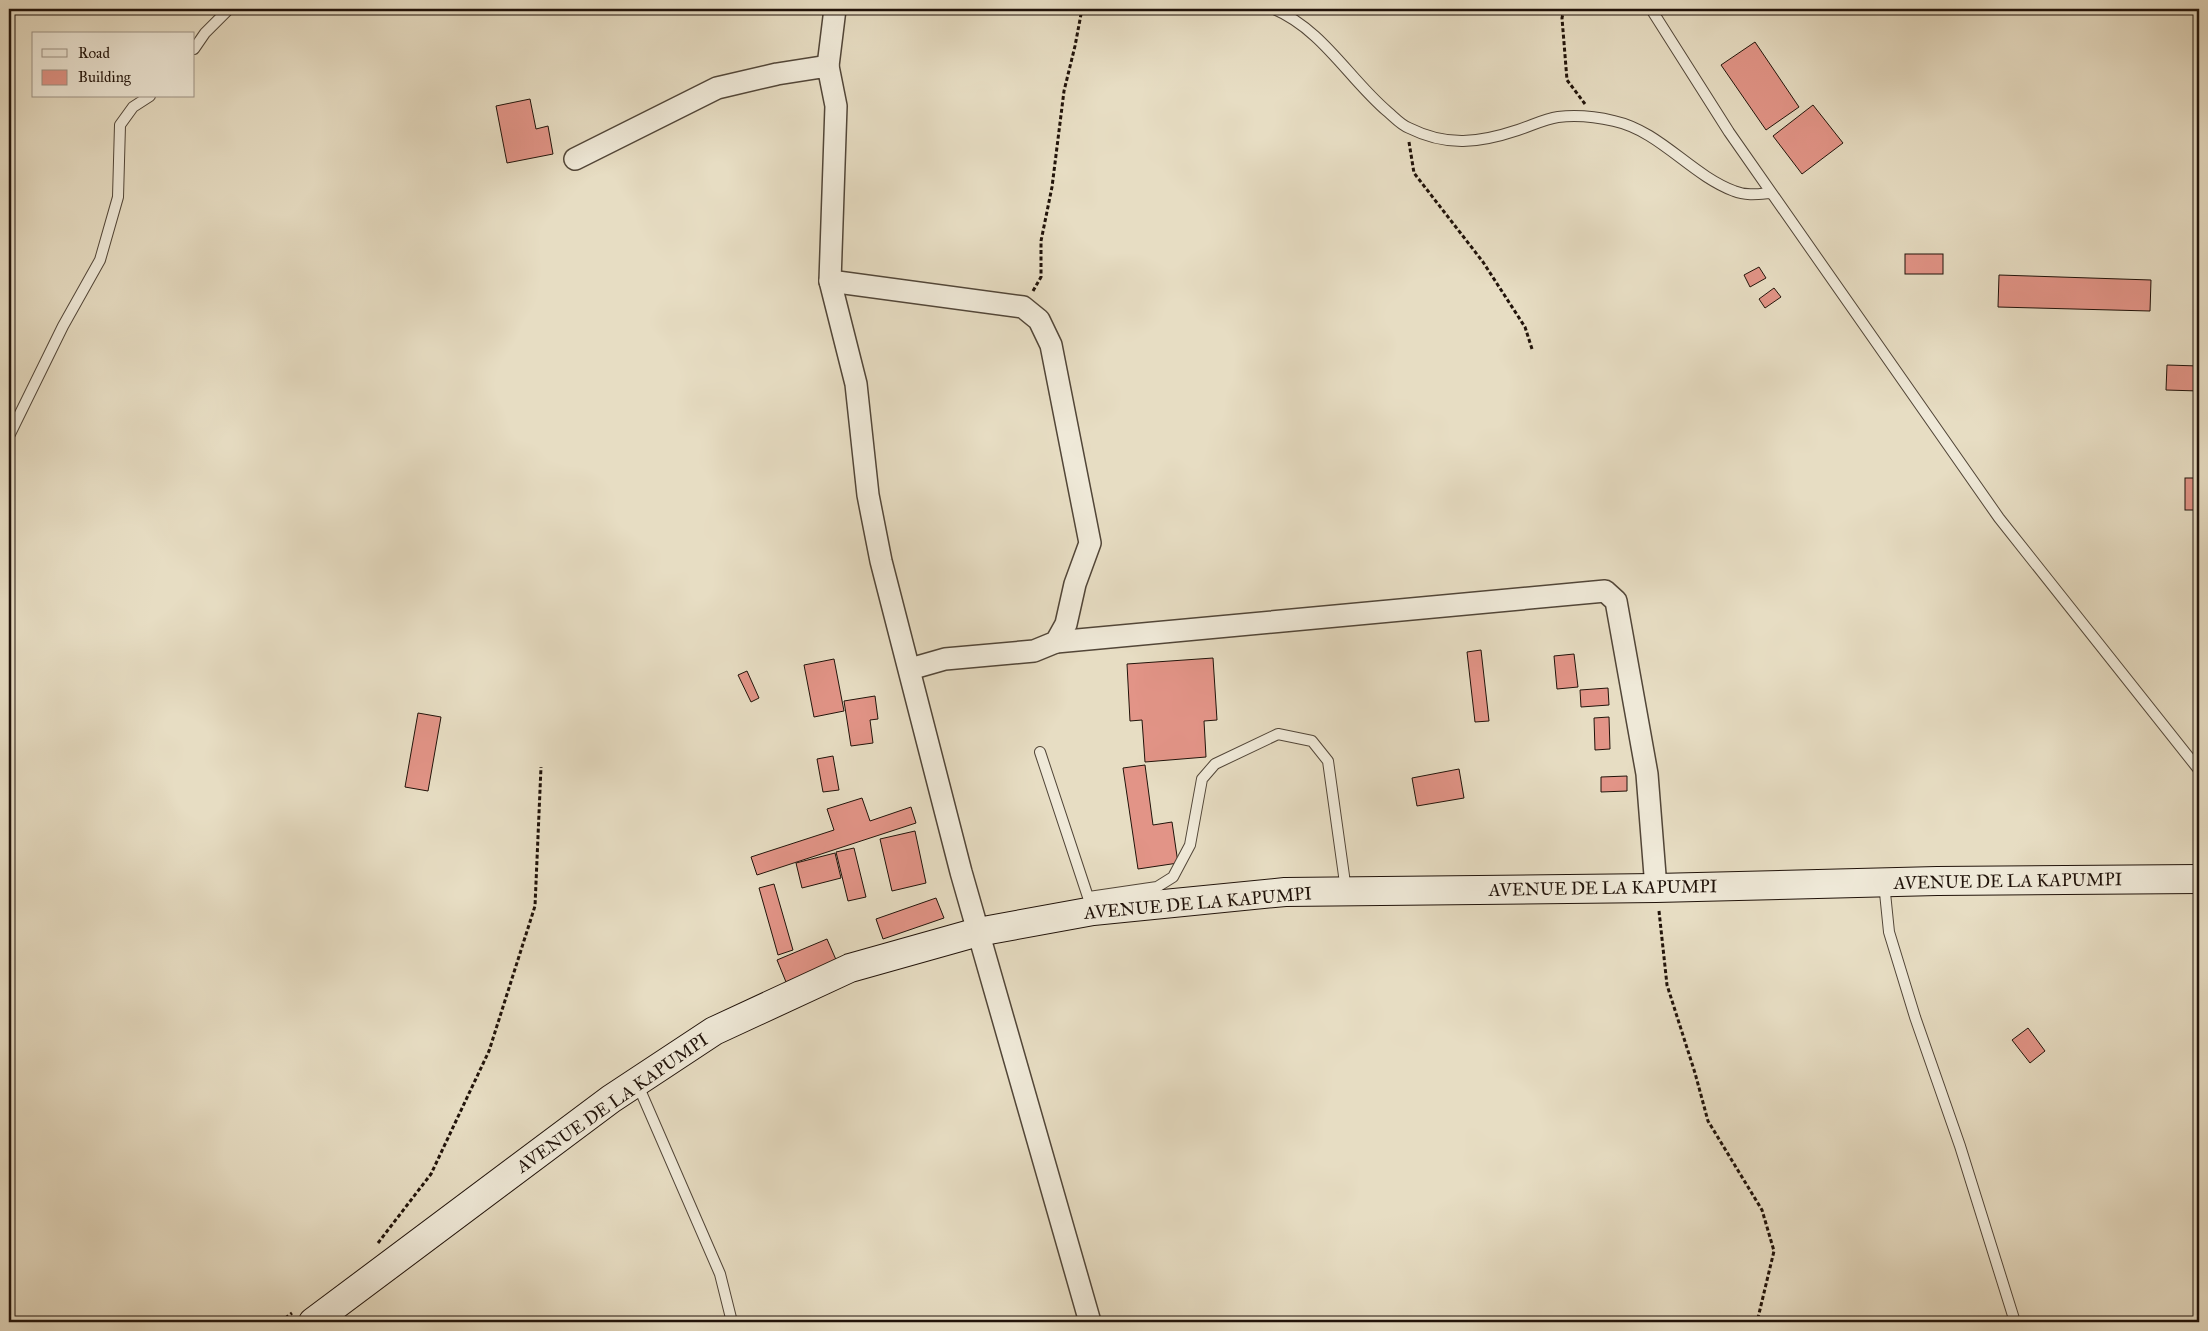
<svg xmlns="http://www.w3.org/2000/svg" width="2208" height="1331" viewBox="0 0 2208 1331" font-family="'IM FELL Great Primer',serif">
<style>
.building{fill:#e29487;stroke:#21130a}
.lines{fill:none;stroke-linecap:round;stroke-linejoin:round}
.lane-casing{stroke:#524638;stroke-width:12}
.street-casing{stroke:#524638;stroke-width:24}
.secondary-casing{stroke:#21130a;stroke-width:30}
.path{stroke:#21130a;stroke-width:3;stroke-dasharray:4 2.5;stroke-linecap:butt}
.lane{stroke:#efe9d8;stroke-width:10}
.street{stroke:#efe9d8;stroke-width:21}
.secondary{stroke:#efe9d8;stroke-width:28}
.labels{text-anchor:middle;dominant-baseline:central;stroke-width:5;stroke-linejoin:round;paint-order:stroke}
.street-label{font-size:18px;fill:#21130a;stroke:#efe9d8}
</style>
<rect width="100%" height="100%" fill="#e7ddc3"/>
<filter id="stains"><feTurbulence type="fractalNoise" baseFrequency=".004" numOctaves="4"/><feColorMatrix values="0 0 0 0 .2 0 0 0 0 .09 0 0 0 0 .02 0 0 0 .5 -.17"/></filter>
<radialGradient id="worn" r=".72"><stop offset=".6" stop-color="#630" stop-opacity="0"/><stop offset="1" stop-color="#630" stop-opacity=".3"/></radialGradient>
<g class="building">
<path d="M1755 42 1799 107 1766 130 1721 65Z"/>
<path d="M530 99 536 129 548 126 553 154 507 163 496 106Z"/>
<path d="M1813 105 1843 143 1802 174 1773 136Z"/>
<rect x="1905" y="254" width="38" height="20"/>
<path d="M1759 267 1766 278 1750 287 1744 275Z"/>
<path d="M1999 275 2151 280 2150 311 1998 307Z"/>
<path d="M1774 288 1781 297 1765 308 1759 299Z"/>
<path d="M2167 365 2199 366V391L2166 390Z"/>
<rect x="2185" y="478" width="14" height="32"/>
<path d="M1481 650 1489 721 1475 722 1467 652Z"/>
<path d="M1574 654 1578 687 1557 689 1554 656Z"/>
<path d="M1213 658 1217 720 1204 721 1206 757 1145 762 1142 720 1130 721 1127 664Z"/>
<path d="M834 659 844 711 814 717 804 665Z"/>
<path d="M747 671 759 698 751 702 738 675Z"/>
<path d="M1608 688 1609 705 1581 707 1580 690Z"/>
<path d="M875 696 878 719 870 720 873 743 851 746 844 701Z"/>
<path d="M418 713 441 717 428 791 405 787Z"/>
<path d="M1609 717 1610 749 1595 750 1594 718Z"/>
<path d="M833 756 839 790 823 792 817 759Z"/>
<path d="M1145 765 1153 825 1172 822 1178 863 1138 869 1123 768Z"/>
<path d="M1459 769 1464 798 1417 806 1412 778Z"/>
<path d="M1627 776V791L1601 792V777Z"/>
<path d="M862 798 870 821 911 807 916 823 757 875 751 857 834 830 827 809Z"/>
<path d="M915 831 926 883 892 891 880 839Z"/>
<path d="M854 848 866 897 848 901 836 852Z"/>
<path d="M835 853 841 878 802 888 796 863Z"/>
<path d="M774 884 793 950 778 955 759 888Z"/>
<path d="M936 898 944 918 883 939 876 919Z"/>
<path d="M827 939 837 962 786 982 777 960Z"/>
<path d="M2028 1028 2045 1051 2030 1063 2012 1040Z"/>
</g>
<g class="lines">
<defs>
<g id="lane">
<path d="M1274 9C1323 30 1349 79 1388 112 1394 117 1401 125 1409 128 1447 147 1479 143 1518 130 1531 126 1544 119 1558 117 1575 115 1597 117 1614 121 1660 131 1691 175 1734 191 1746 196 1759 194 1771 193"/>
<path d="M1651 9 1729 132 1999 518 2199 770"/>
<path d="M194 49 205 33 229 9"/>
<path d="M9 436 63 326 100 260 118 197 120 125 133 107 150 96"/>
<path d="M1040 752 1090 903"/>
<path d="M1884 883 1889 932 1915 1017 1960 1146 2015 1322"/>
<path d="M1089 897 1157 887 1173 877 1190 845 1202 779 1215 764 1278 734 1312 741 1328 761 1346 890"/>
<path d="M637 1083 720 1274 732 1322"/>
</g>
<g id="street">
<path d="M828 66 835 9"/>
<path d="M575 159 717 88 777 74 828 66 836 106 830 281 856 384 868 495 881 561 961 872 1090 1322"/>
<path d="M830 281 1023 307 1039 320 1051 345 1090 543 1075 584 1066 624 1056 642 1034 651 945 659 910 669"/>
<path d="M1056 642 1605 591 1616 601 1647 774 1656 888"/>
</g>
<path id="secondary" d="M313 1322 611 1099 714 1031 850 968 978 932 1093 911 1285 892 1656 888 1937 881 2199 879"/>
</defs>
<use href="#lane" class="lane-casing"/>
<use href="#street" class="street-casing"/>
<use href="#secondary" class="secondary-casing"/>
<g class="path">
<path d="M1564 9 1562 18 1567 80 1585 104"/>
<path d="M1409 142 1414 173 1483 262 1525 327 1532 349"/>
<path d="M1033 291 1041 277V241L1052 187 1064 91 1075 46 1082 9"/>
<path d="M1659 911 1667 985 1695 1073 1708 1121 1762 1210 1774 1251 1757 1322"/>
<path d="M378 1243 431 1174 489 1051 535 906 541 767"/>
<path d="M280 1322 292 1313"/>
</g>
<use href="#lane" class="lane"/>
<use href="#street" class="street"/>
<use href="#secondary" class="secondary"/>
</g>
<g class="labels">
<g class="street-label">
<text transform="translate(2008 881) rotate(-1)">AVENUE DE LA KAPUMPI</text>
<text transform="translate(1603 888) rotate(-1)">AVENUE DE LA KAPUMPI</text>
<text transform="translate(1198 903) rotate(-5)">AVENUE DE LA KAPUMPI</text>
<text transform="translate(612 1103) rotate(-35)">AVENUE DE LA KAPUMPI</text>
</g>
</g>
<rect width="2208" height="1331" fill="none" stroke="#e7ddc3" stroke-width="30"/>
<rect x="10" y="10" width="2188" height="1311" fill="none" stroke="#21130a" stroke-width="2.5"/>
<rect x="15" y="15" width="2178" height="1301" fill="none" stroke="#21130a"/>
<rect x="32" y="32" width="162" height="65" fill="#efe9d8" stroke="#9d9386"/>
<rect x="42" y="49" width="25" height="8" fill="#efe9d8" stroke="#9d9386"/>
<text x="78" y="58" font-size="15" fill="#21130a">Road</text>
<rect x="42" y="70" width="25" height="15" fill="#e29487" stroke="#9d9386"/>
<text x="78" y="82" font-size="15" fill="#21130a">Building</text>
<rect width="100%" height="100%" filter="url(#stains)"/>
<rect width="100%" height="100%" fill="url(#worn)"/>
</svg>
